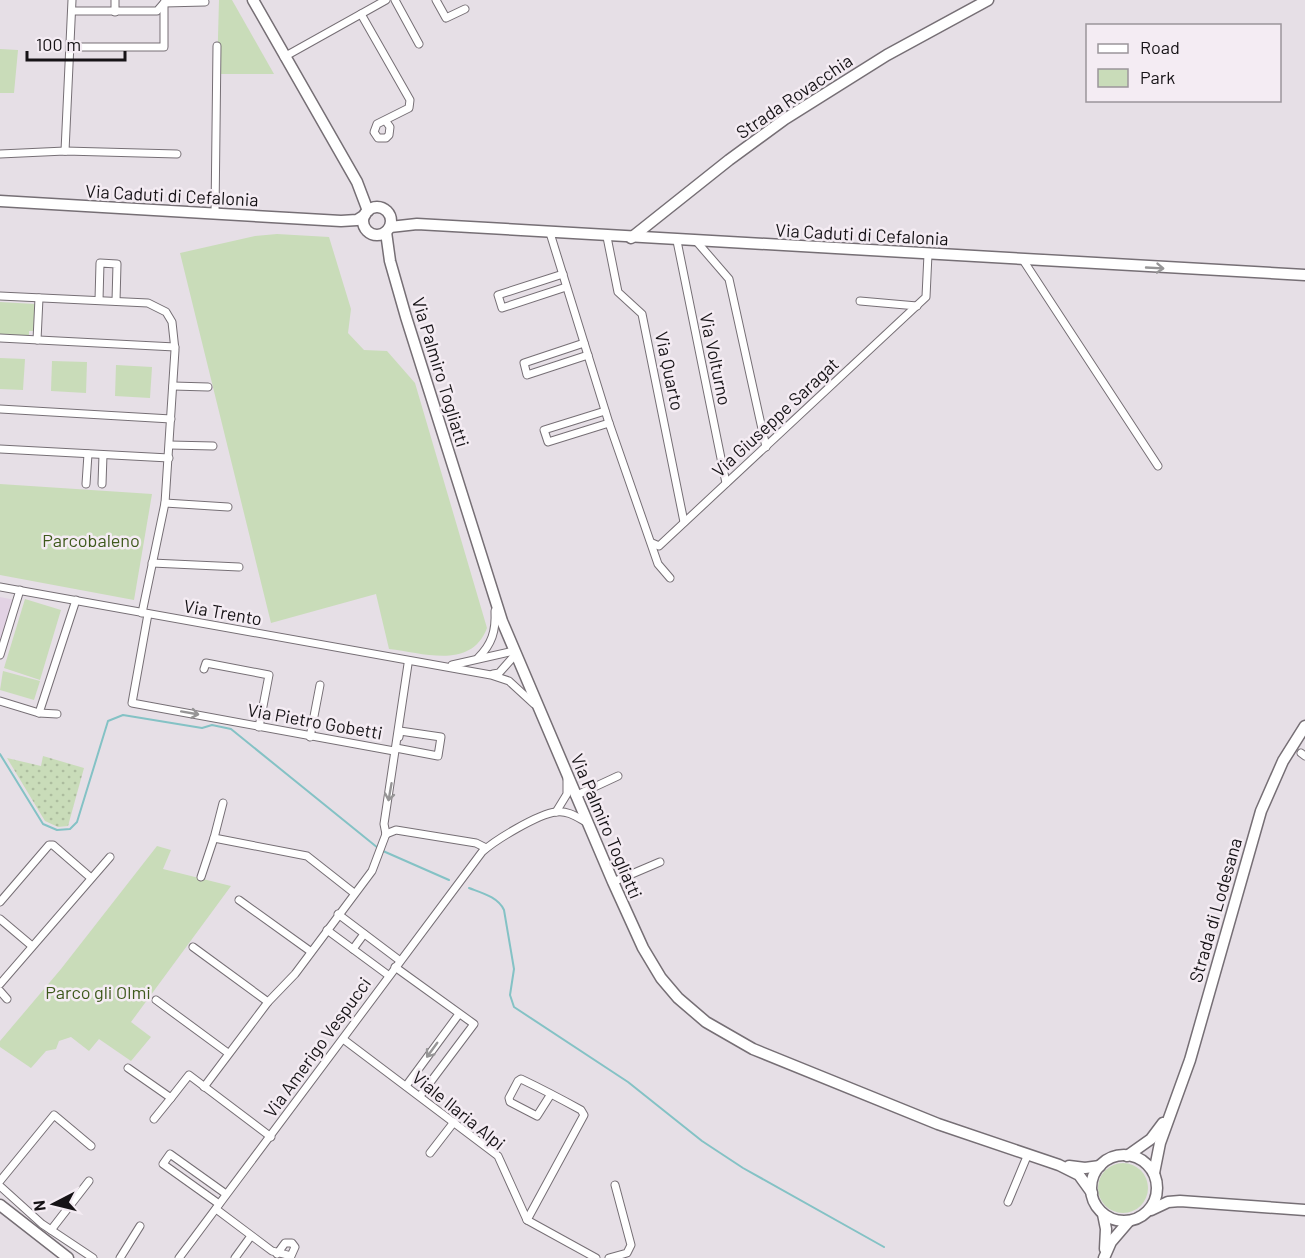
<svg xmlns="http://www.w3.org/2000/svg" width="1305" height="1258" viewBox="0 0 1305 1258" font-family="Barlow,sans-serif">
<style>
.education{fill:#e2d2e4}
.green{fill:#c9dcb9}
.garden{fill:url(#garden-dots)}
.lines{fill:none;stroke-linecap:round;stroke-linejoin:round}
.stream{stroke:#84c2c5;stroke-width:2}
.street-casing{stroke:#766f75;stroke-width:9}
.secondary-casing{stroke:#766f75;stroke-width:13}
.street{stroke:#fff;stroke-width:7}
.secondary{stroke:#fff;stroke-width:10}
.oneway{stroke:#969596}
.labels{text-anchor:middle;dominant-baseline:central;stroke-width:5;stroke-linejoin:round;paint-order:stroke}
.street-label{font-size:18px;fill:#161316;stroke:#f4ecf3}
.park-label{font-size:18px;fill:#3e591c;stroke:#f4ecf3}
</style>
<defs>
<pattern id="garden-dots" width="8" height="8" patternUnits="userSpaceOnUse" patternTransform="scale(1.5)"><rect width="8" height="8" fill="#c9dcb9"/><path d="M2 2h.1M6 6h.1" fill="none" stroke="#acbc9e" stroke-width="1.8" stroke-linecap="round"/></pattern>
</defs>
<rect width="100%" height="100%" fill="#e6dfe6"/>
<path class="education" d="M0 597 15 600 2 642 0 641Z"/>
<g class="green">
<path d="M219 0H232L274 74H217Z"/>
<path d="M0 49 18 50 14 93H0Z"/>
<path d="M277 234 329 237 351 309 348 333 364 350 387 351 415 383 487 628C471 670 424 653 389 649L376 594 271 623 180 253 255 236Z"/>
<path d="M0 302 35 304 34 331H29V336L0 335Z"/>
<path d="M0 358 25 359 23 390 0 389Z"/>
<path d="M52 361 87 362 86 393 51 391Z"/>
<path d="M116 365 152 367 150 398 115 396Z"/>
<path d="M0 484 152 494 134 600 0 575Z"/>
<path d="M25 599 61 610 40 680 4 668Z"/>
<path d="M3 671 40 681 34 700 0 690Z"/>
<path d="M157 846 171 850 163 869 231 886 131 1022 151 1037 131 1061 99 1039 89 1051 71 1037 59 1041 56 1049 46 1051 31 1068 0 1047V1041L61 969Z"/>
<circle cx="1123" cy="1188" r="25"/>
</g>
<path class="garden" d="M43 756 84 768 68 826 58 827 45 821 7 758 41 766Z"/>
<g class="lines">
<g class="stream">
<path d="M0 754 43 824 57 830 70 829 77 822 108 721 123 715 202 728 212 725 231 729 378 848"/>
<path d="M383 851 449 880"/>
<path d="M469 888C482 893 498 897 504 910L514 969 510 995 514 1007 628 1082 702 1141 743 1168 884 1247"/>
</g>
<defs>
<g id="street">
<path d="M395 0 419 44"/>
<path d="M436 0 446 18 465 9"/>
<path d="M72 11H157L164 3 205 2"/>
<path d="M115 12V0"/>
<path d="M361 14 410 100 409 108 377 124 374 132 378 138H386L389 135 390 127 385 120"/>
<path d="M70 47H164V3"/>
<path d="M284 57 386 0"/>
<path d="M65 151 72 0"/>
<path d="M0 154 65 151 177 154"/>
<path d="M215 214 217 46"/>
<path d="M550 233 609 423 658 564 670 578"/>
<path d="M607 237 618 292 642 314 684 522"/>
<path d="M677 241 726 483"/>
<path d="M697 242 729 279 766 447"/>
<path d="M1023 260 1158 466"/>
<path d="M563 274 498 295 502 308 566 287"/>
<path d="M0 296 148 303 166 312 172 322 175 350 165 503 142 613"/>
<path d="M99 300 100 263 117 264 116 301"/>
<path d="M860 301 917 306"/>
<path d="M0 338 175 347"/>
<path d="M37 340 39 298"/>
<path d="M584 343 524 363 527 375 588 355"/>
<path d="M173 386 208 387"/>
<path d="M0 409 171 419"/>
<path d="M605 411 544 430 548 442 609 423"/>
<path d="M170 445 213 446"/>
<path d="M0 449 169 458"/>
<path d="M86 484 88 454"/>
<path d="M102 484 103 455"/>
<path d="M165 503 228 507"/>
<path d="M652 543 659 546 926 297 928 254"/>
<path d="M152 563 239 567"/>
<path d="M0 587 491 675 509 681 534 704"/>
<path d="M148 614 132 703 394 751"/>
<path d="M0 655 20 590"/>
<path d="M478 658C492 644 496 631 495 611"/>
<path d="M452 665 514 651"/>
<path d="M204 669 206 663 269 675 259 727"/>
<path d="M493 674 499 673 515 655"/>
<path d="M0 701 39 713 76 600"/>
<path d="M39 713 57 714"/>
<path d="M310 737 320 685"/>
<path d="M396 748 438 756 441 737 400 731 399 737"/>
<path d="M1301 753 1305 756"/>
<path d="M575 796 618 776"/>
<path d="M556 812 567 794V779"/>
<path d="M386 834 384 824 408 664"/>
<path d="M386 834 396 830 476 843 486 848"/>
<path d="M214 838 307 856 354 893"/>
<path d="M201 877 214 838 223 803"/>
<path d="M613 882 660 862"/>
<path d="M239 900 310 951"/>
<path d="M0 902 49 845H53L91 878"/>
<path d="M338 914 399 960"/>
<path d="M0 919 32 946"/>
<path d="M327 930 388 975"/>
<path d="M193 947 268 1002"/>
<path d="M353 949 364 934"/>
<path d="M395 967 474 1024 420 1096"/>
<path d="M0 984 110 857"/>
<path d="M0 991 7 999"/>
<path d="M156 1000 228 1053"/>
<path d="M343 1039 498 1156 527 1220 596 1258"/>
<path d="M128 1068 171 1098 189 1075 271 1137"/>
<path d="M406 1086 459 1014"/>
<path d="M204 1087 268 1002 295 974 372 871 386 834"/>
<path d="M154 1119 171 1098"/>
<path d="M430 1153 454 1122"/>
<path d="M0 1181 54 1115 91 1146"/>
<path d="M0 1186 42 1224 93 1258"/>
<path d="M1008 1202 1028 1154"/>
<path d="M219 1204 163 1164 170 1154 226 1194"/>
<path d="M216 1209 272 1251 291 1256 295 1247 292 1243H285L277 1254"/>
<path d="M527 1220 584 1115 581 1110C561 1099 542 1089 521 1079L518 1081 509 1098 510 1102 537 1116 551 1094"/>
<path d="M51 1230 89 1181"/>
<path d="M120 1258 140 1226"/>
<path d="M179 1258 482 852C495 840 538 814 556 812 567 810 577 817 586 822"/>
<path d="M235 1258 251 1236"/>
<path d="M609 1258 627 1253 631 1245 615 1185"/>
</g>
<g id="secondary">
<path d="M253 0 357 182 368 211"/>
<path d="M0 201 341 221 357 220 365 215"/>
<circle cx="377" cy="221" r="14"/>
<path d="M390 227 417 224 1305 275"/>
<path d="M386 232 390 261 406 317 502 621 613 882 643 948 661 978 678 998 706 1022 753 1049 938 1124 1059 1165 1079 1175 1092 1193"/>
<path d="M631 238 729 160 785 119 887 55 988 0"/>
<circle cx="1124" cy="1188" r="33"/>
<path d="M1127 1156 1151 1139 1163 1123"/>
<path d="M1069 1166 1085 1168 1100 1166"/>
<path d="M1154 1173 1160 1143 1190 1060 1261 811 1283 761 1305 726"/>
<path d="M0 1205 68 1258"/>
<path d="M1151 1210 1168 1202 1180 1201 1305 1210"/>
<path d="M1103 1214 1106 1229 1105 1249"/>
<path d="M1104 1258 1111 1242 1129 1221"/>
</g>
</defs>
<use href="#street" class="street-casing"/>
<use href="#secondary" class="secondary-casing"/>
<use href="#street" class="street"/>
<use href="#secondary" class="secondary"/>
</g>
<defs><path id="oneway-shaft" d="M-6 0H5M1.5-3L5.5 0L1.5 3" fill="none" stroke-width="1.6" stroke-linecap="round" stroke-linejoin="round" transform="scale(1.5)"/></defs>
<g class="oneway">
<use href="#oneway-shaft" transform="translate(1155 268) rotate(3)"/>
<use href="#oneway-shaft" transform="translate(190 713) rotate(10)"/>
<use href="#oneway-shaft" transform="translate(390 792) rotate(100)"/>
<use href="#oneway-shaft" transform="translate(432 1050) rotate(126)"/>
</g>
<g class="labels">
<g class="street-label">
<text transform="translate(794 96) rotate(-34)">Strada Rovacchia</text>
<text transform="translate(172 195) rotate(3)">Via Caduti di Cefalonia</text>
<text transform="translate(862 234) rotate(3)">Via Caduti di Cefalonia</text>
<text transform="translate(716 359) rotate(78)">Via Volturno</text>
<text transform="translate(670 371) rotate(78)">Via Quarto</text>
<text transform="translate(441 372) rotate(73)">Via Palmiro Togliatti</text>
<text transform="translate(775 417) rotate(-43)">Via Giuseppe Saragat</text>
<text transform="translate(223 612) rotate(10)">Via Trento</text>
<text transform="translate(315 721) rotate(10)">Via Pietro Gobetti</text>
<text transform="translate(607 826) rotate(67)">Via Palmiro Togliatti</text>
<text transform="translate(1215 910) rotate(-74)">Strada di Lodesana</text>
<text transform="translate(317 1047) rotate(-54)">Via Amerigo Vespucci</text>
<text transform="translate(459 1110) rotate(39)">Viale Ilaria Alpi</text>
</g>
<g class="park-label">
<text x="91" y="540">Parcobaleno</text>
<text x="98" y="992">Parco gli Olmi</text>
</g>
</g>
<rect x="1086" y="24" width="195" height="78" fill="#f4ecf3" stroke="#9b959b" stroke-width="1.5"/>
<rect x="1098" y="44" width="30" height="9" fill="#ffffff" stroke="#9b959b" stroke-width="1.5"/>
<text x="1140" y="54" font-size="18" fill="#161316">Road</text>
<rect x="1098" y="69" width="30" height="18" fill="#c9dcb9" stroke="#9b959b" stroke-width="1.5"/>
<text x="1140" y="84" font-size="18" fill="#161316">Park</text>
<g transform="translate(54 1204) rotate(263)" stroke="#f4ecf3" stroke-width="4.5" paint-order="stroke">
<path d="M0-4.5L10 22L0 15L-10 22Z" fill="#161316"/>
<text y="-9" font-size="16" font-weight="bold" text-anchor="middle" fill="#161316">N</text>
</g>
<path d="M27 51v9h98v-9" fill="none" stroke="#161316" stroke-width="3"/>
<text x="36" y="51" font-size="18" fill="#161316" stroke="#f4ecf3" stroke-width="4.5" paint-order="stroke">100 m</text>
</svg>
